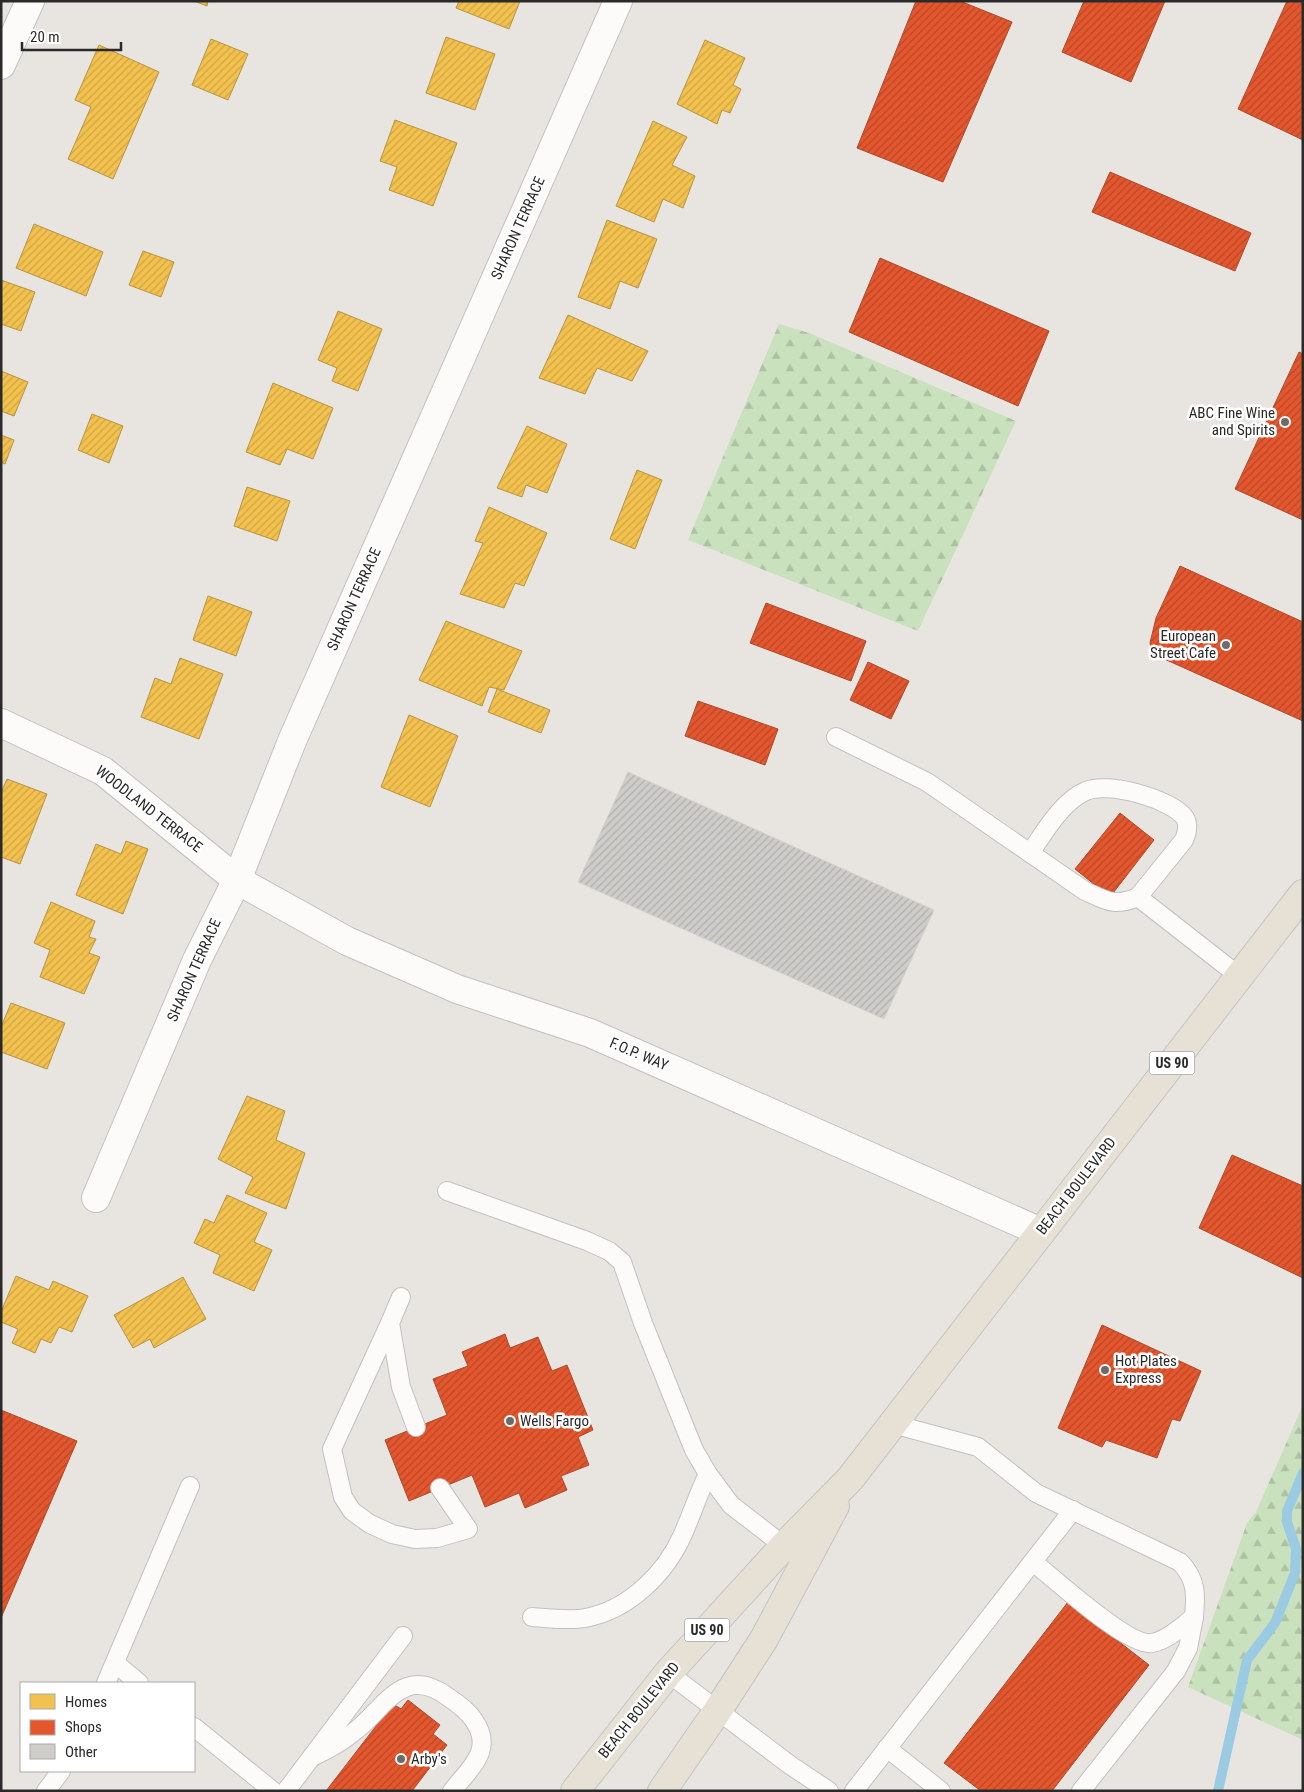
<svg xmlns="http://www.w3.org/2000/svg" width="1304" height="1792" viewBox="0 0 1304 1792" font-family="'Roboto Condensed',sans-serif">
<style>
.forest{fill:url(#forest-firs)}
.homes{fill:url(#homes-hatch);stroke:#b69443}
.shops{fill:url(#shops-hatch);stroke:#ac4a2d}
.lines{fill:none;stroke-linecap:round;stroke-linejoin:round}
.stream{stroke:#9bcae3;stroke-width:10}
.building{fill:url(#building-hatch);stroke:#d3d1cd}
.service-casing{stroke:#c2c1c1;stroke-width:20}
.minor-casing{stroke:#c2c1c1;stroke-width:30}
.trunk-casing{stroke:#c4c3c2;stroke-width:30}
.service{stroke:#fcfbfa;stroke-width:18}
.minor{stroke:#fcfbfa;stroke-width:28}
.trunk{stroke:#e6e0d5;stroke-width:28}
.poi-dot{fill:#6c6b6a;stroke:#fff;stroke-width:2}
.labels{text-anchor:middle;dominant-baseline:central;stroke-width:5;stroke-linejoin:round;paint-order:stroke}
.shield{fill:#fff;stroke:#6a6a6a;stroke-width:1}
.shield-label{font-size:14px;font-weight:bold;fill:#2a2a2a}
.street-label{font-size:15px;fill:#2a2a2a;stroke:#fff}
.poi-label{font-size:15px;fill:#2a2a2a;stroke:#fff;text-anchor:start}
</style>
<defs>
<pattern id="forest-firs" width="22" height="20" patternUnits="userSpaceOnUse" patternTransform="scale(1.25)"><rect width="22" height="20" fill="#c9e1bd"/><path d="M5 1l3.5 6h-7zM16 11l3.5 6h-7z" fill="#adc1a3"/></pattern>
<pattern id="homes-hatch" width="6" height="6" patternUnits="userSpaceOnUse" patternTransform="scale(1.25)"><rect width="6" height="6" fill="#f2c14e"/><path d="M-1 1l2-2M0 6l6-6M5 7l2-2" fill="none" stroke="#d0a644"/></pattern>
<pattern id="shops-hatch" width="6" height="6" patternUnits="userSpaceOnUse" patternTransform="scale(1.25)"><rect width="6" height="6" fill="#e4572e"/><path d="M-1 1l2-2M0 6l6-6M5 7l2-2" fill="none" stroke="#b94827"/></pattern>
<pattern id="building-hatch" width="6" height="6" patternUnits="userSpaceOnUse" patternTransform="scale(1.25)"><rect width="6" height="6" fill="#cfcdca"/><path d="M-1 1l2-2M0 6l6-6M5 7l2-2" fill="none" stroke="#b2b0ae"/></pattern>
</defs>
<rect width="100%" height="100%" fill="#e8e5e1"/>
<g class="forest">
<path d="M779 324 809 333 1016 421 918 631 688 540Z"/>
<path d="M1303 1405V1740L1188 1687 1247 1523 1256 1512Z"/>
</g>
<g class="homes">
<path d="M194 1H208L207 6Z"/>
<path d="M459 1H520L509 29 456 8Z"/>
<path d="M446 37 495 54 475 110 426 93Z"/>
<path d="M211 39 248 54 228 100 192 85Z"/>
<path d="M705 40 745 58 733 85 741 89 730 113 722 110 717 124 677 104Z"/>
<path d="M99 45 159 72 113 179 68 159 91 107 75 100Z"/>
<path d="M395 120 457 143 433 206 389 190 397 167 380 161Z"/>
<path d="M653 121 687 137 672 165 695 176 683 208 663 199 654 222 616 206Z"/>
<path d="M607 220 657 239 638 288 620 281 610 309 578 297Z"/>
<path d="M34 224 103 252 86 296 16 268Z"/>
<path d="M143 251 174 262 161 297 129 285Z"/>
<path d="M1 280 35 292 21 331 1 324Z"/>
<path d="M338 311 382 329 358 391 332 381 337 368 318 360Z"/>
<path d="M568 315 648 351 632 381 597 368 585 394 539 378Z"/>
<path d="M1 371 28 382 14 416 1 411Z"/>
<path d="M273 383 333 408 313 459 287 449 280 465 246 452Z"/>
<path d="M92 414 123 426 109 463 78 450Z"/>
<path d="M527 426 567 444 547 493 526 485 522 497 497 488Z"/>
<path d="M1 435 14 440 5 464 1 462Z"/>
<path d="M637 470 662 480 635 549 610 539Z"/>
<path d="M247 487 290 501 277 541 234 526Z"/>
<path d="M489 507 547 533 524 586 515 583 504 608 460 594 483 543 475 541Z"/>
<path d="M208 596 252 612 236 656 193 640Z"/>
<path d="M446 621 522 651 504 690 489 687 482 706 419 680Z"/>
<path d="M180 658 223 674 199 739 141 717 155 678 171 684Z"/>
<path d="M497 689 550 710 541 733 488 712Z"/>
<path d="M409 715 458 736 430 807 381 787Z"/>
<path d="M7 779 47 794 20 864 1 857V793Z"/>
<path d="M126 841 148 849 123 914 76 895 96 844 121 854Z"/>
<path d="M51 902 95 921 89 937 96 939 89 953 100 957 84 994 40 977 50 950 34 943Z"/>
<path d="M11 1003 65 1023 47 1069 1 1052V1027Z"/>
<path d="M247 1096 285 1111 276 1140 305 1153 286 1209 245 1193 253 1177 218 1159Z"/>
<path d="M227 1195 267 1213 254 1242 272 1250 254 1291 213 1273 220 1255 194 1243 205 1219 214 1223Z"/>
<path d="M16 1276 49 1290 53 1281 88 1296 72 1332 59 1327 51 1343 41 1339 35 1353 12 1343 18 1329 1 1322V1312Z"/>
<path d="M183 1277 206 1319 154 1348 150 1339 133 1348 114 1315Z"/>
</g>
<g class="shops">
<path d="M916 1H960L1012 22 943 182 857 148Z"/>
<path d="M1084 1H1165L1131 82 1062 52Z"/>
<path d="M1287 1H1303V140L1238 109Z"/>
<path d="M1110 172 1251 233 1235 271 1092 212Z"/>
<path d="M880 258 1049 331 1018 406 849 332Z"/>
<path d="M1299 352 1303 354V520L1235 489Z"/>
<path d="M1180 566 1303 622V721L1153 654 1150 643 1156 618Z"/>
<path d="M766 603 866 641 851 681 750 643Z"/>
<path d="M868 662 909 681 891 719 850 700Z"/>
<path d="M698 701 778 729 765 765 685 736Z"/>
<path d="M1120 813 1154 840 1110 897 1075 869Z"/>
<path d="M1232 1155 1303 1186V1278L1199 1228Z"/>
<path d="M1102 1325 1201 1371 1180 1421 1172 1419 1157 1458 1106 1440 1102 1447 1058 1428Z"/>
<path d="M505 1334 510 1348 538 1337 552 1371 567 1365 593 1430 578 1437 589 1465 561 1476 567 1490 525 1508 519 1493 485 1507 472 1475 409 1501 385 1440 447 1415 433 1379 468 1366 462 1352Z"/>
<path d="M1 1410 77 1441 1 1618Z"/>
<path d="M1068 1602 1149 1665 1052 1791H981L944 1763Z"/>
<path d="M408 1700 440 1725 433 1734 447 1745 412 1791H326L393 1704 401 1709Z"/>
</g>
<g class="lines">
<path class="stream" d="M1218 1791 1247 1660 1275 1623 1295 1573 1296 1549 1287 1522V1511L1303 1473"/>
</g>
<path class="building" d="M628 772 934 910 884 1019 578 882Z"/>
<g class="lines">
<defs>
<g id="service">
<path d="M836 737 927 782 1085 891C1107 901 1114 907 1138 897L1239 976"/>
<path d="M1030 853C1044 833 1062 801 1086 791 1107 781 1172 799 1185 818 1189 825 1187 833 1184 840L1138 897"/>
<path d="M447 1191 587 1241 609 1251 622 1262 643 1323 694 1450 708 1474 731 1505 792 1552"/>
<path d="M401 1297 390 1323 401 1387 416 1427"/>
<path d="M390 1323 332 1449 343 1497 352 1511 370 1524 392 1534 415 1539 437 1538 468 1529 440 1488"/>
<path d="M893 1424 978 1447 1036 1493 1180 1562C1197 1580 1196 1594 1194 1617"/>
<path d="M1033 1562C1054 1578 1128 1647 1152 1643 1168 1640 1182 1626 1194 1617L1188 1648 1176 1671 1081 1791"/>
<path d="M532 1617C549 1618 568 1621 585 1618 629 1610 666 1573 683 1534 692 1514 698 1494 708 1474"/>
<path d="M115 1663 139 1683"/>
<path d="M668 1673 790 1765 829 1791"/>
<path d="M106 1683 190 1486"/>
<path d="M194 1727 273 1791"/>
<path d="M887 1748 941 1791"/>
<path d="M312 1757C330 1749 345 1740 360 1727 388 1702 406 1666 448 1697 457 1703 467 1710 473 1719 495 1749 471 1767 452 1791"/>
<path d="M46 1791 61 1771"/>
<path d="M286 1791 403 1636"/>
<path d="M854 1791 1073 1510"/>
</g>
<g id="minor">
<path d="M1 65 30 1"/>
<path d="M1 723 103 771 237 880 347 941 457 989 590 1033 1041 1232"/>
<path d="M96 1198 197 960 237 880 292 741 618 1"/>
</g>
<g id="trunk">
<path d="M575 1791 668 1673 784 1546 850 1479 1303 894"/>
<path d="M662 1791 718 1710 764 1639 835 1506"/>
</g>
</defs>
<use href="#service" class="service-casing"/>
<use href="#minor" class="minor-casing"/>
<use href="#trunk" class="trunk-casing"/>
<use href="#service" class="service"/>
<use href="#minor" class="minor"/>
<use href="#trunk" class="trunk"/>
</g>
<g class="poi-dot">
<circle cx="1285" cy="422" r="5"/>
<circle cx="1226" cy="645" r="5"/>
<circle cx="1105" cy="1370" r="5"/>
<circle cx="510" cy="1421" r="5"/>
<circle cx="401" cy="1759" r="5"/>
</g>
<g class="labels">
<g class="shield">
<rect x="1149.5" y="1051.5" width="45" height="23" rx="4"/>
<rect x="684.5" y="1618.5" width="45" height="23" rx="4"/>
</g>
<g class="shield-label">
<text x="1172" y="1063">US 90</text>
<text x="707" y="1630">US 90</text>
</g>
<g class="street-label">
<text transform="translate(518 228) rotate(-66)">SHARON TERRACE</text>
<text transform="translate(354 599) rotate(-66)">SHARON TERRACE</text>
<text transform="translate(149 809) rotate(38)">WOODLAND TERRACE</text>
<text transform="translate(194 970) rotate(-66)">SHARON TERRACE</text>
<text transform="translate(639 1054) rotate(23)">F.O.P. WAY</text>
<text transform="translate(1076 1186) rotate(-52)">BEACH BOULEVARD</text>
<text transform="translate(639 1710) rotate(-51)">BEACH BOULEVARD</text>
</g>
<g class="poi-label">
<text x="1275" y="413" text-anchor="end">ABC Fine Wine<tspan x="1275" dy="17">and Spirits</tspan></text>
<text x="1216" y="636" text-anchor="end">European<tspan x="1216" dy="17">Street Cafe</tspan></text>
<text x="1115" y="1361">Hot Plates<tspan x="1115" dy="17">Express</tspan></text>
<text x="520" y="1421">Wells Fargo</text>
<text x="411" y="1759">Arby's</text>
</g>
</g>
<rect width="1304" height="1792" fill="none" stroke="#2a2a2a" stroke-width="5"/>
<rect x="20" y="1682" width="175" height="90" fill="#ffffff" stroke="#aaaaaa"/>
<rect x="30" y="1694" width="25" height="15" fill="#f2c14e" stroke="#aaaaaa"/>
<text x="65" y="1707" font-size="15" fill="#2a2a2a">Homes</text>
<rect x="30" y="1720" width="25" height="15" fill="#e4572e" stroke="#aaaaaa"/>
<text x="65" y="1732" font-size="15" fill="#2a2a2a">Shops</text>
<rect x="30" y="1744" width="25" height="15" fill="#cfcdca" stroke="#aaaaaa"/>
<text x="65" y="1757" font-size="15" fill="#2a2a2a">Other</text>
<path d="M22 42v8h99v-8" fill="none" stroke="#2a2a2a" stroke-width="2.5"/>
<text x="30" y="42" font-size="15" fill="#2a2a2a" stroke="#ffffff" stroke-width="4" paint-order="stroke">20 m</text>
</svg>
